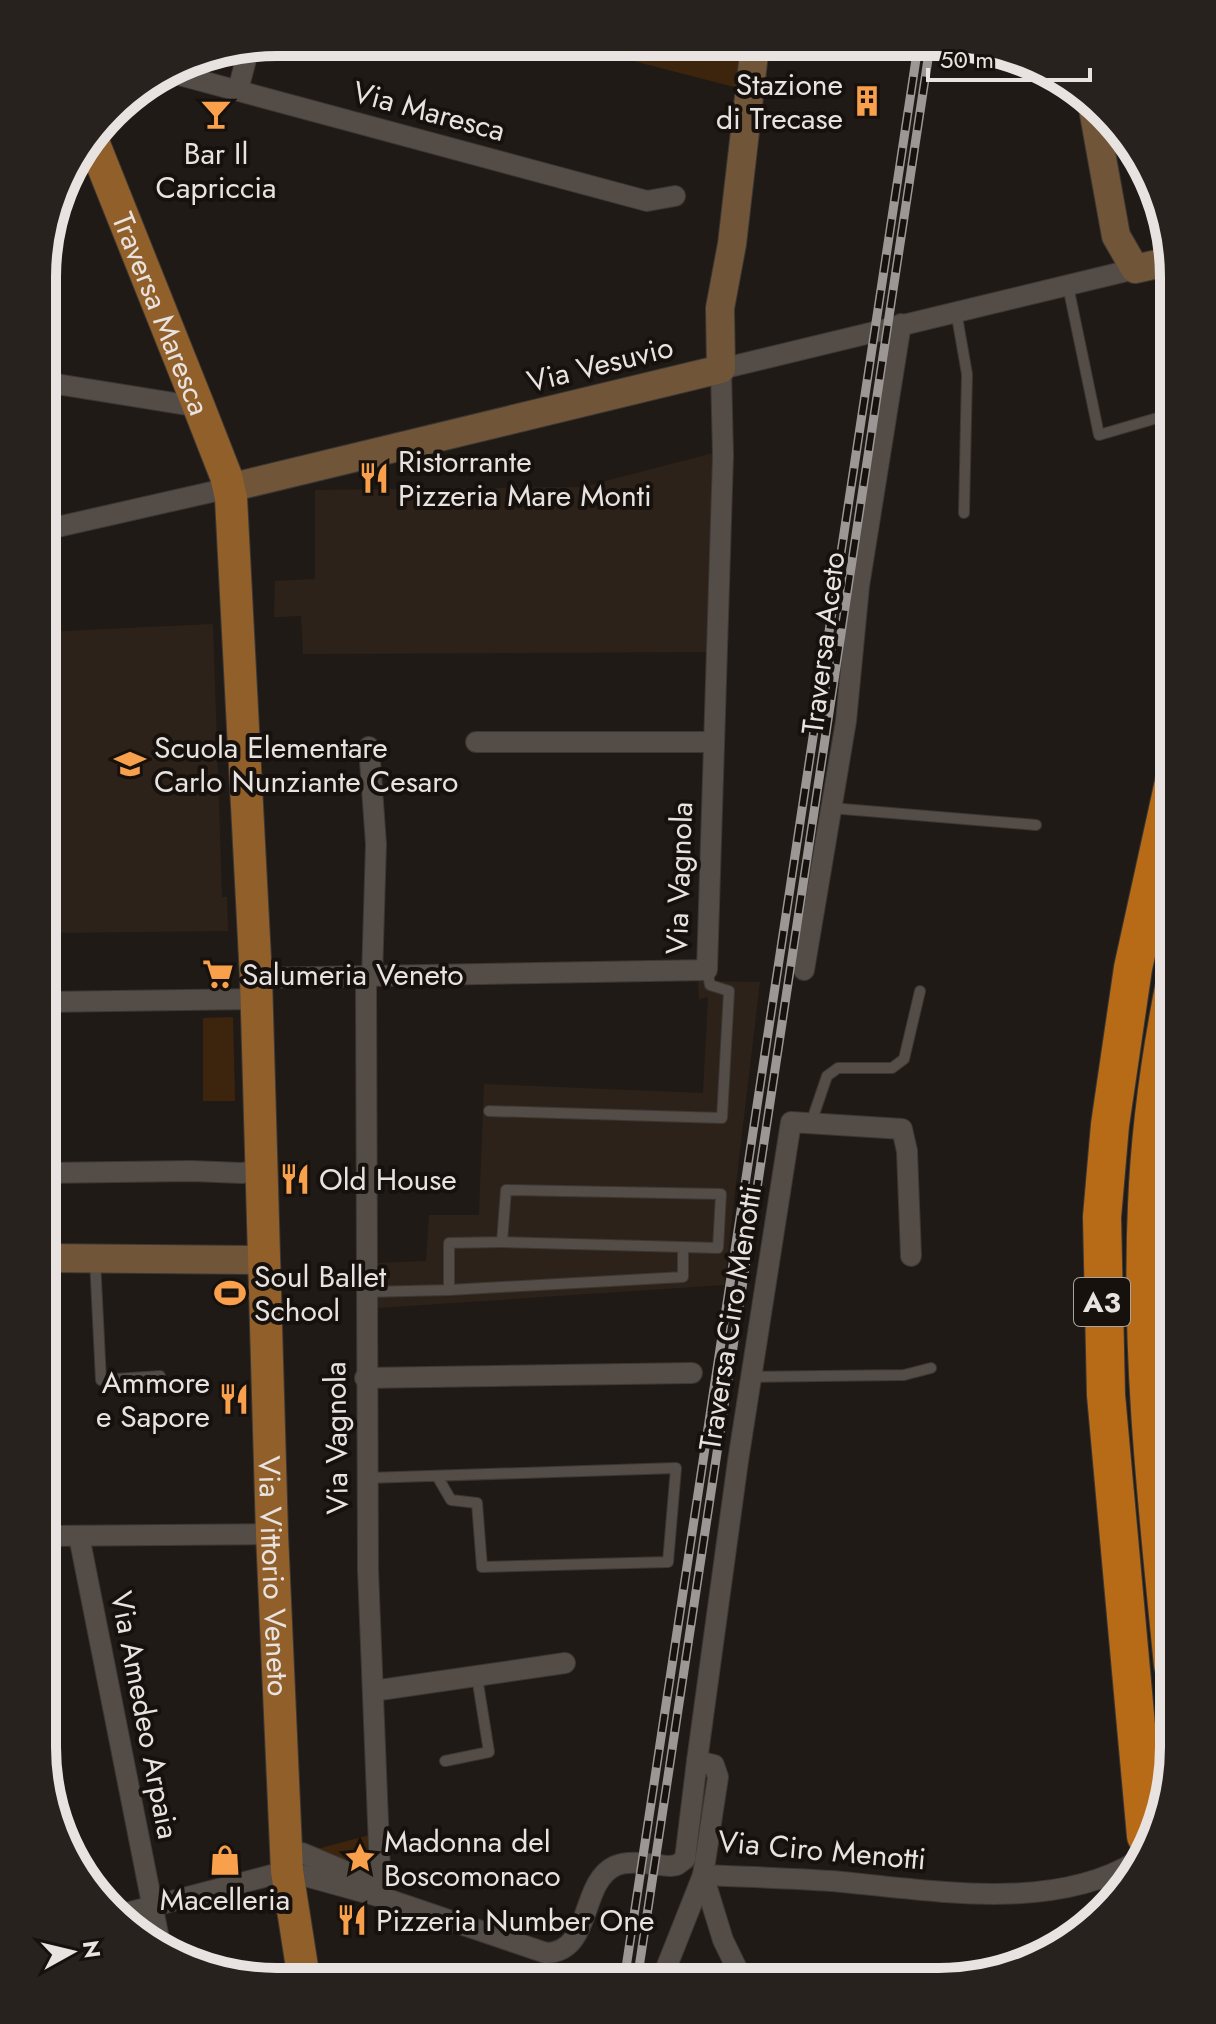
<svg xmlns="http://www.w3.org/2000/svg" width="1216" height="2024" viewBox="0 0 1216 2024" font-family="Jost,sans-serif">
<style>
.built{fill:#2d2219}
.green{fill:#3c240d}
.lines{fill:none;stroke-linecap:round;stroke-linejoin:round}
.lane-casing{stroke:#3b3734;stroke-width:12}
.street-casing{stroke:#3b3734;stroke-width:22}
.secondary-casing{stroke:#3b3734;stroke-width:30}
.primary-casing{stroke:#3b3734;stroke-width:34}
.highway-casing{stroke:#3b3734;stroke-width:40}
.lane{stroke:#534c47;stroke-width:10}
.street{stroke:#534c47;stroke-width:20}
.secondary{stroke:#715539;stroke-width:28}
.primary{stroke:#905f2a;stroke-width:32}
.highway{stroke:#b86b17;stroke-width:38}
.rail-casing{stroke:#9c9794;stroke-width:9}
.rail{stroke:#17110d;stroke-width:6;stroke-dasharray:18;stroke-linecap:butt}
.labels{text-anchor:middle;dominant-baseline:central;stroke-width:8;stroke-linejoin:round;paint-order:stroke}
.shield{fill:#17110d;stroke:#a9a4a1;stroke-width:2}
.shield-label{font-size:28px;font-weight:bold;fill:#e8e3e0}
.poi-label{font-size:30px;fill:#e8e3e0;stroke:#17110d;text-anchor:start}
.street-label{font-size:30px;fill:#e8e3e0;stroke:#17110d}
.rim{fill:none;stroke:#e8e3e0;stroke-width:10}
</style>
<rect width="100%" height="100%" fill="#201a16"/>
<g class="built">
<path d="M713 453 709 652 303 654 301 616 274 617 275 581 315 579V490L583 487Z"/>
<path d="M213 624 222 897H227L228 931 43 933V632Z"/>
<path d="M698 981 760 982 724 1285 377 1308 378 1263 426 1261 429 1215H479L484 1084 703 1093 708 997 699 999Z"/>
</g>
<g class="green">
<path d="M579 44 743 45 738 88 579 47Z"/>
<path d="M233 1017 235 1101H203V1018Z"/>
<path d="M373 1834V1883L302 1853Z"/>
</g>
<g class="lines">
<defs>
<g id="lane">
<path d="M1068 286 1099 435 1164 416"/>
<path d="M956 311 967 374 964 513"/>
<path d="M831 808 1036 825"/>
<path d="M489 1111 722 1118 729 991 710 985 707 970"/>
<path d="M811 1123 827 1076 838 1068H892L904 1059 920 991"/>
<path d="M95 1260 101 1380 160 1376"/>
<path d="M449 1290V1243L502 1242 506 1190 721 1194 718 1248 683 1247"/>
<path d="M366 1292 449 1290 683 1277V1247L502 1242"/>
<path d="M750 1377 904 1375 931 1368"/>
<path d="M367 1478 676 1468 668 1562 482 1567 477 1503 451 1500 437 1476"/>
<path d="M445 1761 489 1752 477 1677"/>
</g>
<g id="street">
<path d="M168 72 647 201 675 196"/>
<path d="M238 90 249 48"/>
<path d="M44 382 187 405 197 402"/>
<path d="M44 530 229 488"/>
<path d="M476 742H713"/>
<path d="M369 747 376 844 372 977"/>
<path d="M804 970 846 721 859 586 901 324"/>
<path d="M366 977 368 1570 381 1897"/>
<path d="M256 978 707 970 723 456 721 369 1135 269"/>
<path d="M43 1002 256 999"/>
<path d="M43 1173 191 1171 242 1173 262 1170"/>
<path d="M365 1378 692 1373"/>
<path d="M42 1393H43"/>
<path d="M42 1536 272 1534"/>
<path d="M79 1536 160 1944"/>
<path d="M373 1691 565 1663"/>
<path d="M697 1761 738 1461 791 1122 902 1129 907 1151 911 1256"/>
<path d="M302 1853 373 1883"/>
<path d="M119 1915 287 1871 381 1897 546 1953C593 1952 579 1883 615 1866 630 1859 654 1865 670 1866L677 1865 685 1859 697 1761 714 1765 718 1777 703 1875C745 1877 788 1878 831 1881 926 1889 1051 1914 1137 1861"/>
<path d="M661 1981 703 1875 723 1940 743 1981"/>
</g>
<g id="secondary">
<path d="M1092 103 1116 236 1135 269 1171 261"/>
<path d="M229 488 721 369 720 308 732 244 755 45"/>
<path d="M43 1258 264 1260"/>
</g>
<g id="primary">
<path id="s1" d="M92 139 197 402 226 476 231 498 256 978 272 1534 287 1871 304 1980"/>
</g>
<g id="highway">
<path d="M1173 1665C1158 1512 1140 1359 1147 1205 1150 1132 1160 1059 1174 988"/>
<path d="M1146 1836 1106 1395 1102 1217 1110 1125 1133 968 1174 782"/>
</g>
</defs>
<use href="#lane" class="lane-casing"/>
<use href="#street" class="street-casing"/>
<use href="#secondary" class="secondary-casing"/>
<use href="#primary" class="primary-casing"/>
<use href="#highway" class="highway-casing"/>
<use href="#lane" class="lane"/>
<use href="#street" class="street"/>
<use href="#secondary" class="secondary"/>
<use href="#primary" class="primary"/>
<use href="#highway" class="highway"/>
<defs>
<g id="rail">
<path d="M624 1981 918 46"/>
<path d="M637 1981 930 46"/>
</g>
</defs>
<use href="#rail" class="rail-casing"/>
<use href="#rail" class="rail"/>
</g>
<defs>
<symbol id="building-bare" viewBox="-9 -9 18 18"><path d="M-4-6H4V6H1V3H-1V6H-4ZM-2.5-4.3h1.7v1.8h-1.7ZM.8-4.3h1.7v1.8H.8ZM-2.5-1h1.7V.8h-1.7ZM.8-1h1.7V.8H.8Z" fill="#f9a04d" stroke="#17110d" stroke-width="2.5" paint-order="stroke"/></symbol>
<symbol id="bar-bare" viewBox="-9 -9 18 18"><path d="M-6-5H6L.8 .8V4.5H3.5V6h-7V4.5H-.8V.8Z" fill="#f9a04d" stroke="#17110d" stroke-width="2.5" paint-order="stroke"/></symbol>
<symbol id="restaurant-bare" viewBox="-9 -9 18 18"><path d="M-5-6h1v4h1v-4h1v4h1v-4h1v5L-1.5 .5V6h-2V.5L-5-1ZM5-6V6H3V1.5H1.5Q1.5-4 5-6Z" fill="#f9a04d" stroke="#17110d" stroke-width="2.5" paint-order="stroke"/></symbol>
<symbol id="school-bare" viewBox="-9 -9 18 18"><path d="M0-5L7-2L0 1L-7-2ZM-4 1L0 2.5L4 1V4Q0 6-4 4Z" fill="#f9a04d" stroke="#17110d" stroke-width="2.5" paint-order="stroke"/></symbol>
<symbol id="supermarket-bare" viewBox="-9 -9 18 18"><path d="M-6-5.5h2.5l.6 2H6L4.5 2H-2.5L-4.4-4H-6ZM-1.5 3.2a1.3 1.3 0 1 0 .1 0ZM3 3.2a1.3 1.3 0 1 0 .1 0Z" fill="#f9a04d" stroke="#17110d" stroke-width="2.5" paint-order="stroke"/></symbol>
<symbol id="stadium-bare" viewBox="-9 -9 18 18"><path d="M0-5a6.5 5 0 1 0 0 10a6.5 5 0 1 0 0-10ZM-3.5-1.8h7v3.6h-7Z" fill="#f9a04d" stroke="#17110d" stroke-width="2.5" paint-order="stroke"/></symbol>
<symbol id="sight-bare" viewBox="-9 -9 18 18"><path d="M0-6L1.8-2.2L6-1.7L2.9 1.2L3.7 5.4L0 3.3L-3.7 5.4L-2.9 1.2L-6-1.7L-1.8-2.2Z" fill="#f9a04d" stroke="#17110d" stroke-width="2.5" paint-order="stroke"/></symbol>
<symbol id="shop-bare" viewBox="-9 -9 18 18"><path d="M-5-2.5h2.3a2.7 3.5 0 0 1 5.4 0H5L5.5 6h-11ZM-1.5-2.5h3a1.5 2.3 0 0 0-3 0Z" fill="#f9a04d" stroke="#17110d" stroke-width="2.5" paint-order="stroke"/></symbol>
</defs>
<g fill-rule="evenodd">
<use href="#building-bare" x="845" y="79" width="44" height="44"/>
<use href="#bar-bare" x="194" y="92" width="44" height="44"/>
<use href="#restaurant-bare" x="352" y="456" width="44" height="44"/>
<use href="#school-bare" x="108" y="742" width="44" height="44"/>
<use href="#supermarket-bare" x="196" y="952" width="44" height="44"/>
<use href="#restaurant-bare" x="273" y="1157" width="44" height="44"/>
<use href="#stadium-bare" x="208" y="1271" width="44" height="44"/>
<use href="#restaurant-bare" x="212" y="1377" width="44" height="44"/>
<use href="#sight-bare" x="338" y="1836" width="44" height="44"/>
<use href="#shop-bare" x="203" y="1838" width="44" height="44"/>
<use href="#restaurant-bare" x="330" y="1898" width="44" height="44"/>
</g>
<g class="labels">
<rect class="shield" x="1074" y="1278" width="56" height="48" rx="6"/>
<g class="shield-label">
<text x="1102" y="1302">A3</text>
</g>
<g class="poi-label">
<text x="843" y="84" text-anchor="end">Stazione<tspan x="843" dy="34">di Trecase</tspan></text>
<text x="216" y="153" text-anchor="middle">Bar Il<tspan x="216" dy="34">Capriccia</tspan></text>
<text x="398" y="461">Ristorrante<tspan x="398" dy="34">Pizzeria Mare Monti</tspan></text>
<text x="154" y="747">Scuola Elementare<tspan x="154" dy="34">Carlo Nunziante Cesaro</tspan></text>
<text x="242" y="974">Salumeria Veneto</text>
<text x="319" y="1179">Old House</text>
<text x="254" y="1276">Soul Ballet<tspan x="254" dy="34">School</tspan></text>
<text x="210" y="1382" text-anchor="end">Ammore<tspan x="210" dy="34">e Sapore</tspan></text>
<text x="384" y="1841">Madonna del<tspan x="384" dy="34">Boscomonaco</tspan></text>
<text x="225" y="1899" text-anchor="middle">Macelleria</text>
<text x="376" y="1920">Pizzeria Number One</text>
</g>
<g class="street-label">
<text transform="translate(429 111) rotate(15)">Via Maresca</text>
<text stroke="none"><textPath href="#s1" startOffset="188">Traversa Maresca</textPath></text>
<text transform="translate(600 364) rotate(-14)">Via Vesuvio</text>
<text transform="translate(823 643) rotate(-83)">Traversa Aceto</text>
<text transform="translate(679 878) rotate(-88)">Via Vagnola</text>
<text transform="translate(730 1318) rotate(-81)">Traversa Ciro Menotti</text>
<text transform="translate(336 1438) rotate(-91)">Via Vagnola</text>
<text stroke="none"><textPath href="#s1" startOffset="1464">Via Vittorio Veneto</textPath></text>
<text transform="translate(145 1715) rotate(79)">Via Amedeo Arpaia</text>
<text transform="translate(822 1850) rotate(5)">Via Ciro Menotti</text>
</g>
</g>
<path d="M0 0H1216V2024H0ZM277 56H939A221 221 0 0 1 1160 277V1747A221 221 0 0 1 939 1968H277A221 221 0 0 1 56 1747V277A221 221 0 0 1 277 56Z" fill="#28221e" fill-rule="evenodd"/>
<path class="rim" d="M277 56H939A221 221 0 0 1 1160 277V1747A221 221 0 0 1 939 1968H277A221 221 0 0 1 56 1747V277A221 221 0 0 1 277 56Z"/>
<g transform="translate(72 1952) rotate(82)" stroke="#17110d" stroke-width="6" paint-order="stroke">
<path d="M0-6L14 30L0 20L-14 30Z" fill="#e8e3e0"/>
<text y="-12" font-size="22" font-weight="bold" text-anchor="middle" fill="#e8e3e0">N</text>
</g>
<path d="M928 68v12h162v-12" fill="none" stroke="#e8e3e0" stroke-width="4"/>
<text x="940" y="68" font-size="24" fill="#e8e3e0" stroke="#17110d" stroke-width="6" paint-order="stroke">50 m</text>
</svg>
